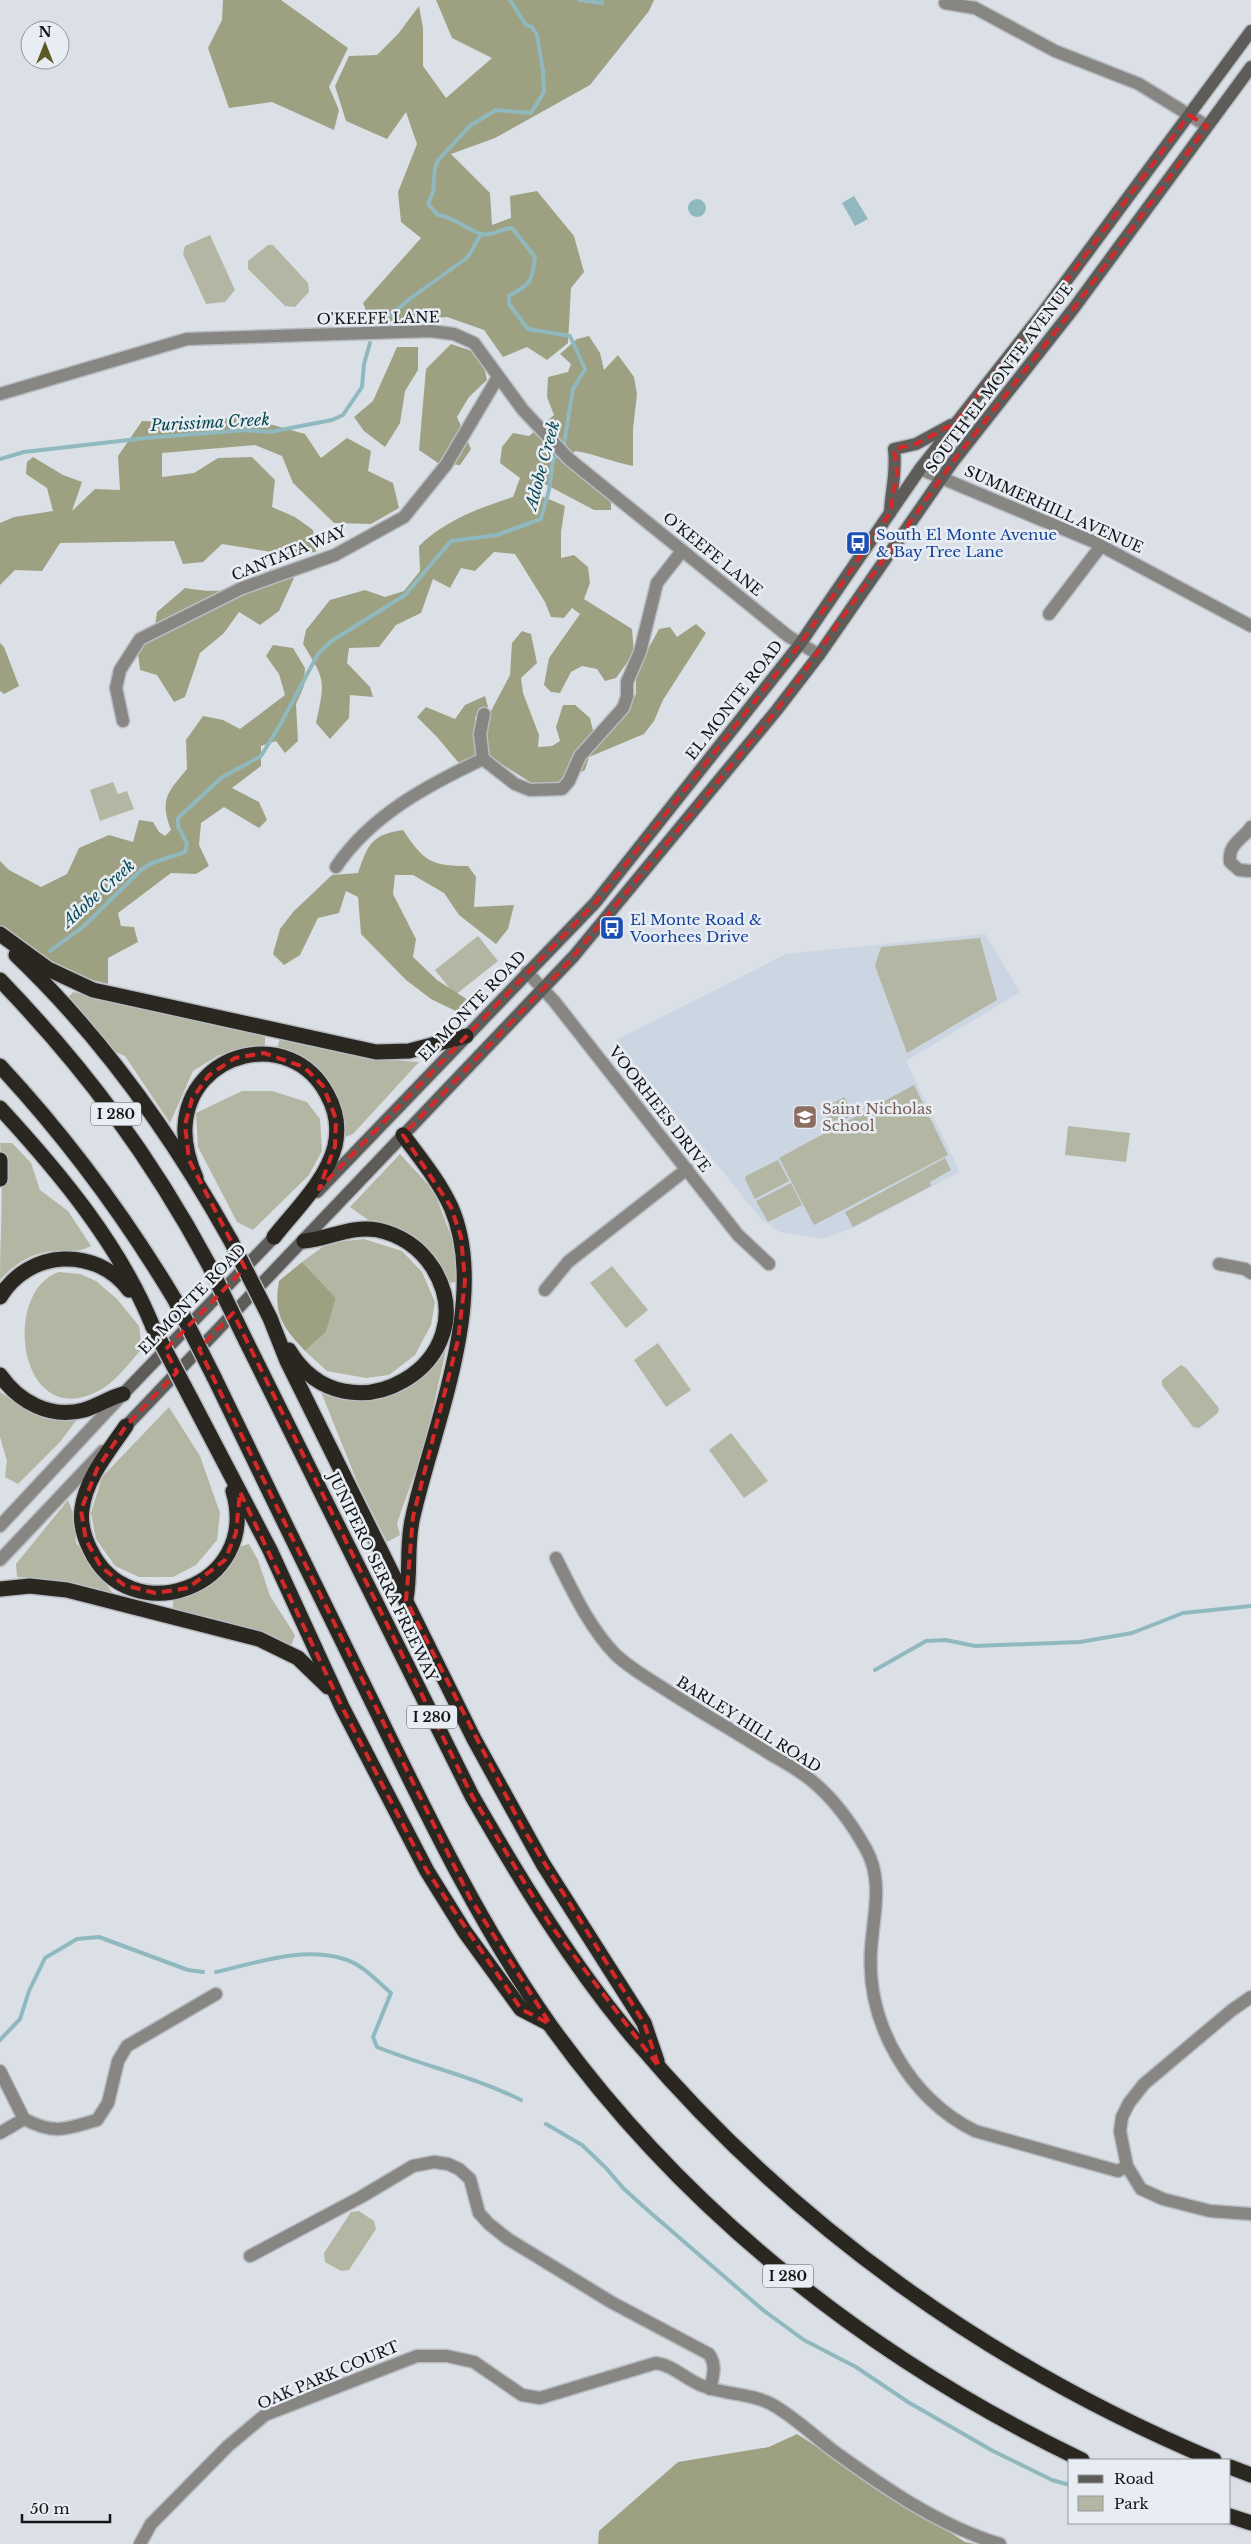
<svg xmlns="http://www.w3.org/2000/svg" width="1251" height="2544" viewBox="0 0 1251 2544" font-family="'Libre Baskerville',serif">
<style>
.built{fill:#ccd5e2}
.green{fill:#b3b6a2}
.forest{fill:#9da182}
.water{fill:#90b8bf}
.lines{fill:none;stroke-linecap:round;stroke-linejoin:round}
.stream{stroke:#90b8bf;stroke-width:4}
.minor-casing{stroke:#b7bbc2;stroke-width:15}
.tertiary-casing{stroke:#b7bbc2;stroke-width:15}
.secondary-casing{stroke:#b7bbc2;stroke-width:15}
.motorway-casing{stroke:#b7bbc2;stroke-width:18}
.minor{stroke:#888683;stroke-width:12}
.tertiary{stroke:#888683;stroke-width:12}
.secondary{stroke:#5e5c58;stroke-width:12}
.motorway{stroke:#2a2721;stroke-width:15}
.motorway-bridge-casing{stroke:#b7bbc2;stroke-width:18;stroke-linecap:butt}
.motorway-bridge{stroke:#2a2721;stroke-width:15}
.marked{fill:none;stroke:#d62828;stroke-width:4;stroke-dasharray:10 6;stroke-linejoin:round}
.labels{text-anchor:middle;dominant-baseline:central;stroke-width:5;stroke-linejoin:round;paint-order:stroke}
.shield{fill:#e8edf4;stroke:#535659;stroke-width:1}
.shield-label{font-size:14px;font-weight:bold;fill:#131517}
.street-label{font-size:15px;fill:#131517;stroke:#e8edf4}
.transit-label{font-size:15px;fill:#164399;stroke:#e8edf4;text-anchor:start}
.education-label{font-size:15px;fill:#785e54;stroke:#e8edf4;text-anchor:start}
.water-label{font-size:16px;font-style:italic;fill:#08464e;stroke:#e8edf4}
</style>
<rect width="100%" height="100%" fill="#dbe0e7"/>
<path class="built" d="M985 934 1020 992 906 1061 960 1172 853 1228 821 1239 780 1232 762 1220 616 1040 786 954Z"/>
<g class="green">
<path d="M210 235 235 290 225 302 206 304 183 254 185 246Z"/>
<path d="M268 245H273L308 283 309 292 295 307 285 306 248 269V261Z"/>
<path d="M113 782 118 794 127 791 134 809 100 821 90 790Z"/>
<path d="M478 936 498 961 455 995 435 970Z"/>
<path d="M980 938 997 1000 907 1053 875 966 881 947Z"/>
<path d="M73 992 265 1036V1046L219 1055 193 1071 170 1123 125 1056 103 1047 65 1001Z"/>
<path d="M280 1039 367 1058 419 1062 353 1134 343 1138 332 1092 317 1067 277 1048Z"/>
<path d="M914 1085 948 1155 814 1225 779 1158Z"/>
<path d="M242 1091H272L307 1102 320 1119 322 1151 309 1175 253 1230 237 1222 198 1147 196 1113Z"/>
<path d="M844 1097 854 1114 831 1127 822 1109Z"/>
<path d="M1068 1126 1130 1133 1126 1162 1065 1155Z"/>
<path d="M0 1143H12L31 1163 40 1190 68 1211 91 1246C74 1255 63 1249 46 1252 28 1255 11 1267 0 1280 0 1234 4 1188 0 1143Z"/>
<path d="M400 1154 434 1191 455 1247 456 1282 449 1283 441 1266 415 1236 371 1222 350 1207Z"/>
<path d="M945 1158 951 1170 930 1182 931 1186 853 1227 845 1212Z"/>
<path d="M778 1160 789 1181 755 1199 745 1179 746 1176Z"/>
<path d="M791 1183 802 1205 768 1222 756 1201Z"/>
<path d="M364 1239 402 1251 422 1272 435 1302 431 1325 415 1355 389 1375 366 1378 327 1371 305 1351 326 1332 336 1298 302 1262 328 1243Z"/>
<path d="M612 1266 648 1310 626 1328 590 1283Z"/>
<path d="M59 1272 80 1274 96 1281 117 1299 139 1326 142 1349C130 1362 117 1380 102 1389 19 1437 0 1291 59 1272Z"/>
<path d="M451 1328 424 1448 397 1523 400 1535 387 1542 358 1484 319 1387C335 1390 355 1398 372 1398 417 1395 432 1362 451 1328Z"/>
<path d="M658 1343 691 1390 666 1407 634 1360Z"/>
<path d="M1181 1365 1186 1368 1219 1408 1218 1413 1199 1428 1193 1427 1162 1385V1380Z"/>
<path d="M0 1392 28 1411 71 1415 78 1418 60 1442 18 1484 5 1477 7 1461 0 1437Z"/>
<path d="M169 1407 200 1456 220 1513 217 1540 196 1565 173 1577H139L115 1566 96 1539 91 1513 102 1477Z"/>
<path d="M731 1433 768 1481 744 1498 709 1450Z"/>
<path d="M68 1500 73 1513 76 1543 115 1596 41 1579 17 1577 16 1564Z"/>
<path d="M249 1544 258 1560 270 1596 295 1635 291 1646 264 1633 173 1613V1598L231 1549Z"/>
<path d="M359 2211 374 2221 376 2229 349 2270 341 2271 325 2262 324 2253 351 2212Z"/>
</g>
<g class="forest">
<path d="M223 0H281L348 48 329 87 339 110 334 130 272 102 229 108 208 48 222 20Z"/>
<path d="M436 0H654L649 11 590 85 495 138 451 154 490 193 492 225 511 218 510 196 537 191 574 236 584 272 571 288 568 343 547 360 527 347 503 357 484 330 447 317 371 323 363 303 421 238 401 222 398 192 417 144 406 112 387 139 346 121 335 86 349 56 377 55 398 34 419 6 423 28V66L446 98 492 58 452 38Z"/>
<path d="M589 336 600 353 604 370 618 355 634 377 637 394 633 429V466C613 462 595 454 575 451L568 461 611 496V510H594L543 483 541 496 565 506 561 532V558L574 555 588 567 590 583 584 599 632 629 634 653 616 678 605 681 597 669 582 666 571 672 560 693 551 692 544 685 549 658 580 614 572 608 564 618 551 617 545 602 515 554 494 552 475 571 461 568 450 588 433 579 421 613 396 625 379 647 349 648 347 663 370 687 373 697 350 695 349 718 330 739 316 723C325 681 326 681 303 644L306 630 330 600 365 590 385 597 404 591 420 571 419 546C444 521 479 508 513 497L520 478 500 463 502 447 513 433 529 436 554 415 547 397 548 377 568 372 571 364 560 354 577 339Z"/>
<path d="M451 344 481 354 487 380 469 397 457 417 471 449 460 465 438 463 419 450 426 369Z"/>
<path d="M397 347H418V370L405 391 400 423 385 447 364 431 354 417 373 401Z"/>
<path d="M241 416 305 434 321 458 347 438 371 451 368 471 393 483 399 508 371 524 334 523 293 483 282 456 255 445 162 453V477L194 473 218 458 252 457 275 480 272 507 295 517 313 530 316 552 290 555 222 544 203 562 183 564 174 541 60 543 42 571 15 570 0 585V523L14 517 53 511 47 488 26 474 27 462 33 457 63 475 82 482 72 511 95 489 120 490 118 456 142 421 196 423Z"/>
<path d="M272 569 294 578 279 611 260 625 239 612 224 633 200 653 185 697 174 702 157 675 140 670 138 653 154 633 157 612 185 588C226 595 237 589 272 569Z"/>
<path d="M696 624 706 633 663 700 654 721 644 734 589 757 585 770 570 778 539 788C518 773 496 764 479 745L489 715 510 675 512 643 522 631 531 634 537 663 521 678 523 693 539 735 538 747 552 746 560 741 556 727 563 705H575L590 718 595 739 620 719 636 694V671L659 629 670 627 677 637Z"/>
<path d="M0 643 4 647 19 686 4 694 0 691Z"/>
<path d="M273 645 293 648 305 668 304 686 296 704 298 741 285 753 276 741 261 746V766L232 788 259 802 267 820 259 828 224 807 201 823 199 845 209 866 196 874 171 873 118 913 121 926 134 927 138 942 108 958V984L61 972 0 930V861L9 870 41 887 67 874 79 848 109 835 133 842 139 820 153 822 159 832 165 836 171 830C159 799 168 792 187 769L186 740 203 716 223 720 240 729 285 695 279 674 266 656Z"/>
<path d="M485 696 488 707 475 717V762L463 768 437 737 417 717 426 707 455 719 465 705Z"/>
<path d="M403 830C424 861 430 866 468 866L476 877 474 907 514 905 508 929 496 944 459 915 444 893 413 875H395L393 894 416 939 413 957 437 980 471 1002 462 1014 431 999 406 980 361 934 358 897 346 891 339 913 318 918 300 955 284 965 273 954 280 929 293 912 332 875 358 873C368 844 371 835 403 830Z"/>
<path d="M302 1262 336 1298 326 1332 305 1351C283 1327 273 1315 279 1281Z"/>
<path d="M797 2434 965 2542 975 2544H598L599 2531 678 2462 769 2447Z"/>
</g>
<g class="water">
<path d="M854 196 868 219 855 226 842 203Z"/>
<circle cx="697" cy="208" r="9"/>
</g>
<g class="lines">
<g class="stream">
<path d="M580 0 602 3V0"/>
<path d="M378 325 411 298 468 257 481 234"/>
<path d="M0 459 24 452 146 438 245 430 270 432 332 420 343 415 362 387 364 364 370 343"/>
<path d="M50 951 84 926 141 870 152 863 185 852 187 844 178 826V818L221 778 261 756 280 725 318 654 330 642 405 595 451 541 497 535 541 519 549 490 553 460 564 444 573 389 585 369 570 336 528 329 509 304V296C531 283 532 283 535 257L512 228C501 228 492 237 481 234 466 229 454 217 438 215L428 204 433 192 435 168 438 160 471 125 496 110 531 113 544 92 543 71 537 35 532 27 526 25 510 0"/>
<path d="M875 1670 926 1641 946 1640 975 1646 1080 1642 1132 1633 1183 1613 1251 1606"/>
<path d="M216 1972C256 1963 303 1946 344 1959 362 1964 377 1981 391 1993L373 2037 377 2047C424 2066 475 2077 521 2100"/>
<path d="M0 2040 20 2019 29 1991 45 1958 77 1939 99 1937 188 1970 203 1972"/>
<path d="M546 2124 582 2145 606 2168 624 2189 652 2214 763 2310 804 2340 856 2367 908 2402 993 2451 1052 2480 1070 2485"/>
</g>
<defs>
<g id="minor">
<path d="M945 3 975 8 1055 51 1139 84 1207 126"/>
<path d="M0 394 187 339 430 331 454 334 474 343 523 410 569 459 788 636 819 655"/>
<path d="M1049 614 1101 546"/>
<path d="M123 721 116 688 120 670 140 639 242 588 335 555 404 517 446 465 498 377"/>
<path d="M483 759 515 784 530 790 562 789 569 781 580 756 623 708 627 697V682L640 652 657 583 682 551"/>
<path d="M483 759 480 734 484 714"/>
<path d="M1251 827C1241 841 1228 844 1230 862L1239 870 1251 871"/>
<path d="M336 867C371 815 428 785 483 759"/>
<path d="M527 972 554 1001 738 1235 769 1264"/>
<path d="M1219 1264 1245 1269 1251 1273"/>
<path d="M545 1290 568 1262 687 1169"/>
<path d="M556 1558C572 1590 590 1629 616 1655 630 1668 647 1678 663 1688 698 1711 734 1731 770 1754 784 1762 799 1770 812 1781 834 1799 852 1824 866 1849 884 1881 873 1916 871 1950 866 2023 909 2098 975 2131L1118 2171 1127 2166"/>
<path d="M1251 1997 1232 2010 1144 2084 1129 2103 1122 2117 1120 2131 1127 2166 1141 2189 1163 2199 1210 2211 1251 2214"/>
<path d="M0 2071 24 2119"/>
<path d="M0 2133 24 2119C55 2135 66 2129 97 2120L108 2103 118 2061 127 2046 216 1994"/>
<path d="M250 2256 361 2197 413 2166 434 2162 448 2164 459 2169 470 2179 479 2213 489 2224 508 2239 611 2302 709 2354C717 2366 713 2376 710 2389"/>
<path d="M140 2544 151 2524 228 2446 265 2415 417 2356H447L474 2362 522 2395 540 2398 656 2363C675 2366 686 2380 703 2386 726 2395 752 2393 773 2405 794 2417 812 2434 831 2449 882 2486 939 2526 1000 2544"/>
</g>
<g id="tertiary">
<path d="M920 469 1092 541 1251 626"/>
<path d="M0 1526 123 1394"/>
<path d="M0 1560 103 1451"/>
</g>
<g id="secondary">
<path d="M890 513C891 490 897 473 894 449L916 444 951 425"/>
<path d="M317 1192 595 903 800 644 920 469 1041 315 1251 31"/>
<path d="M123 1394 281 1230"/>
<path d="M126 1426 574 956 776 711 819 655 952 463 1074 308 1251 67"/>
</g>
<g id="motorway">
<path d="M0 934 48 969 93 990 376 1052 409 1051 466 1036"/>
<path d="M16 955C102 1037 173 1137 231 1241"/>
<path d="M0 980C85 1068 151 1157 209 1265"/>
<path d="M0 1066C67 1138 124 1215 175 1300"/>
<path d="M0 1108C59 1172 120 1245 153 1327"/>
<path d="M403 1135C420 1158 439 1181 451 1207 490 1296 433 1427 413 1516 406 1544 411 1572 406 1599"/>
<path d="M0 1160V1179"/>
<path d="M196 1178C189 1162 184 1145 185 1127 189 1050 291 1026 327 1094 336 1110 339 1128 335 1146 326 1181 296 1209 274 1237"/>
<path d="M0 1297C29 1249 96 1246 129 1290"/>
<path d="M270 1318 287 1361 474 1739 543 1864 644 2023 657 2061"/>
<path d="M246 1341 472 1796C521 1881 573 1967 637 2042 793 2226 992 2367 1214 2460"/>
<path d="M289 1350C347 1447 490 1361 433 1268 420 1248 401 1235 378 1230 351 1225 329 1239 304 1241"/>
<path d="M0 1375C19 1402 50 1419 84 1410 97 1406 109 1398 123 1394"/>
<path d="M214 1377C268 1489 322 1600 377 1712 429 1819 481 1927 550 2025 686 2214 873 2360 1082 2460"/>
<path d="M191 1399 270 1550 342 1707 427 1871 465 1932 521 2009 548 2023"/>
<path d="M126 1426C109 1451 86 1478 82 1509 80 1523 84 1537 90 1549 129 1633 262 1588 233 1491"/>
<path d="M0 1589 30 1586 67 1590 259 1639 298 1658 328 1687"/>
<path d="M1230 2467 1251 2475"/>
<path d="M1230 2516 1251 2523"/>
</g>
</defs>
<use href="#minor" class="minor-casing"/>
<use href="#tertiary" class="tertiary-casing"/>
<use href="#secondary" class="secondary-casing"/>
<use href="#motorway" class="motorway-casing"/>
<use href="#minor" class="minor"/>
<use href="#tertiary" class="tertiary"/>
<use href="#secondary" class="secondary"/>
<use href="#motorway" class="motorway"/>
<defs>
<g id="motorway-bridge">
<path d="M231 1241 270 1318"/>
<path d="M209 1265 246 1341"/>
<path d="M175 1300 214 1377"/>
<path d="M153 1327 191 1399"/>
</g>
</defs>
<use href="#motorway-bridge" class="motorway-bridge-casing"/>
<use href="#motorway-bridge" class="motorway-bridge"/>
</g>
<path class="marked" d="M1189 115 1207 126 1074 308 952 463 776 711 568 963 403 1135 451 1207 461 1237 465 1281 458 1340 413 1517 406 1600 522 1827 644 2023 659 2067 549 1923 472 1796 233 1313 199 1349 470 1898 550 2024 521 2009 427 1871 342 1707 240 1492 236 1533 225 1560 188 1588 155 1593 124 1585 101 1567 86 1540 81 1510 97 1469 126 1426 177 1372 165 1350 245 1268 189 1160 185 1125 192 1099 209 1075 235 1058 264 1053 304 1067 323 1086 336 1119 335 1146 319 1189 595 903 800 644 890 513 897 473 894 449 916 444 955 423 1041 315Z"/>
<defs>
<symbol id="bus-square" viewBox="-11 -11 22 22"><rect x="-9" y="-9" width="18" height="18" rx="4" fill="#1a4fb4" stroke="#e8edf4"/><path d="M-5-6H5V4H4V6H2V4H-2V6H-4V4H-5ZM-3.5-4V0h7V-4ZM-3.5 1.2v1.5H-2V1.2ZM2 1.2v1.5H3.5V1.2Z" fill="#fff"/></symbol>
<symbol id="school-square" viewBox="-11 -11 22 22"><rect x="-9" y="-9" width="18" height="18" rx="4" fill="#8d6e63" stroke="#e8edf4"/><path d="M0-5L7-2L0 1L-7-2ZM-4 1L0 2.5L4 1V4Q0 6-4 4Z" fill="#fff"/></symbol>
</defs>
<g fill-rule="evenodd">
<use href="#bus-square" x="844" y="529" width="28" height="28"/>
<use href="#bus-square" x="598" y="914" width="28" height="28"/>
<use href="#school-square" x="791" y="1103" width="28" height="28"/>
</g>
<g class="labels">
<g class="shield">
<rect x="91" y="1102.5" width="50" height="23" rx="4"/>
<rect x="407" y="1705.5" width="50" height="23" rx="4"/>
<rect x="763" y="2264.5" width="50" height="23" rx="4"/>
</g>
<g class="shield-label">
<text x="116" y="1114">I 280</text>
<text x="432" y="1717">I 280</text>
<text x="788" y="2276">I 280</text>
</g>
<g class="street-label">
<text transform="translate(378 318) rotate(-1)">O'KEEFE LANE</text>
<text transform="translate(999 378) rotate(-53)">SOUTH EL MONTE AVENUE</text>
<text transform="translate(1054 509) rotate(24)">SUMMERHILL AVENUE</text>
<text transform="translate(289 553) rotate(-22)">CANTATA WAY</text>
<text transform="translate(713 554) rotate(39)">O'KEEFE LANE</text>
<text transform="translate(734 700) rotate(-52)">EL MONTE ROAD</text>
<text transform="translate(472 1006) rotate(-46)">EL MONTE ROAD</text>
<text transform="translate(660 1109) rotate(52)">VOORHEES DRIVE</text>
<text transform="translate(192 1299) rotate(-46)">EL MONTE ROAD</text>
<text transform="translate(383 1577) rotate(64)">JUNIPERO SERRA FREEWAY</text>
<text transform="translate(749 1724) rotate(32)">BARLEY HILL ROAD</text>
<text transform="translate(328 2375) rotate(-23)">OAK PARK COURT</text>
</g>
<g class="transit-label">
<text x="876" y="534">South El Monte Avenue<tspan x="876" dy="17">&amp; Bay Tree Lane</tspan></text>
<text x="630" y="919">El Monte Road &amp;<tspan x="630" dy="17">Voorhees Drive</tspan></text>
</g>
<g class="education-label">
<text x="822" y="1108">Saint Nicholas<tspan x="822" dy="17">School</tspan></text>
</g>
<g class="water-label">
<text transform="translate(210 422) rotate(-3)">Purissima Creek</text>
<text transform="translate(542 465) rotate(-75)">Adobe Creek</text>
<text transform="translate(98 893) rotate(-42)">Adobe Creek</text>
</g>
</g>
<rect x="1068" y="2459" width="162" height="65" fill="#e8edf4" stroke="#93979c"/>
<rect x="1078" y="2475" width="25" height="8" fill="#5e5c58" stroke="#93979c"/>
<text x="1114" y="2484" font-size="15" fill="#131517">Road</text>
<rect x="1078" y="2496" width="25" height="15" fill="#b3b6a2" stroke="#93979c"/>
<text x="1114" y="2509" font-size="15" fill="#131517">Park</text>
<g transform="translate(45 45)"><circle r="24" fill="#e8edf4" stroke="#93979c"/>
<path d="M0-4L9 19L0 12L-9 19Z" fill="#5c5b28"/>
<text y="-8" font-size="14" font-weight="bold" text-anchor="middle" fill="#131517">N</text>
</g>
<path d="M22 2514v8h88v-8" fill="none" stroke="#131517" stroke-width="2.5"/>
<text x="30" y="2514" font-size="15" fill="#131517" stroke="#e8edf4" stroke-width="4" paint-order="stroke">50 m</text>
</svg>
